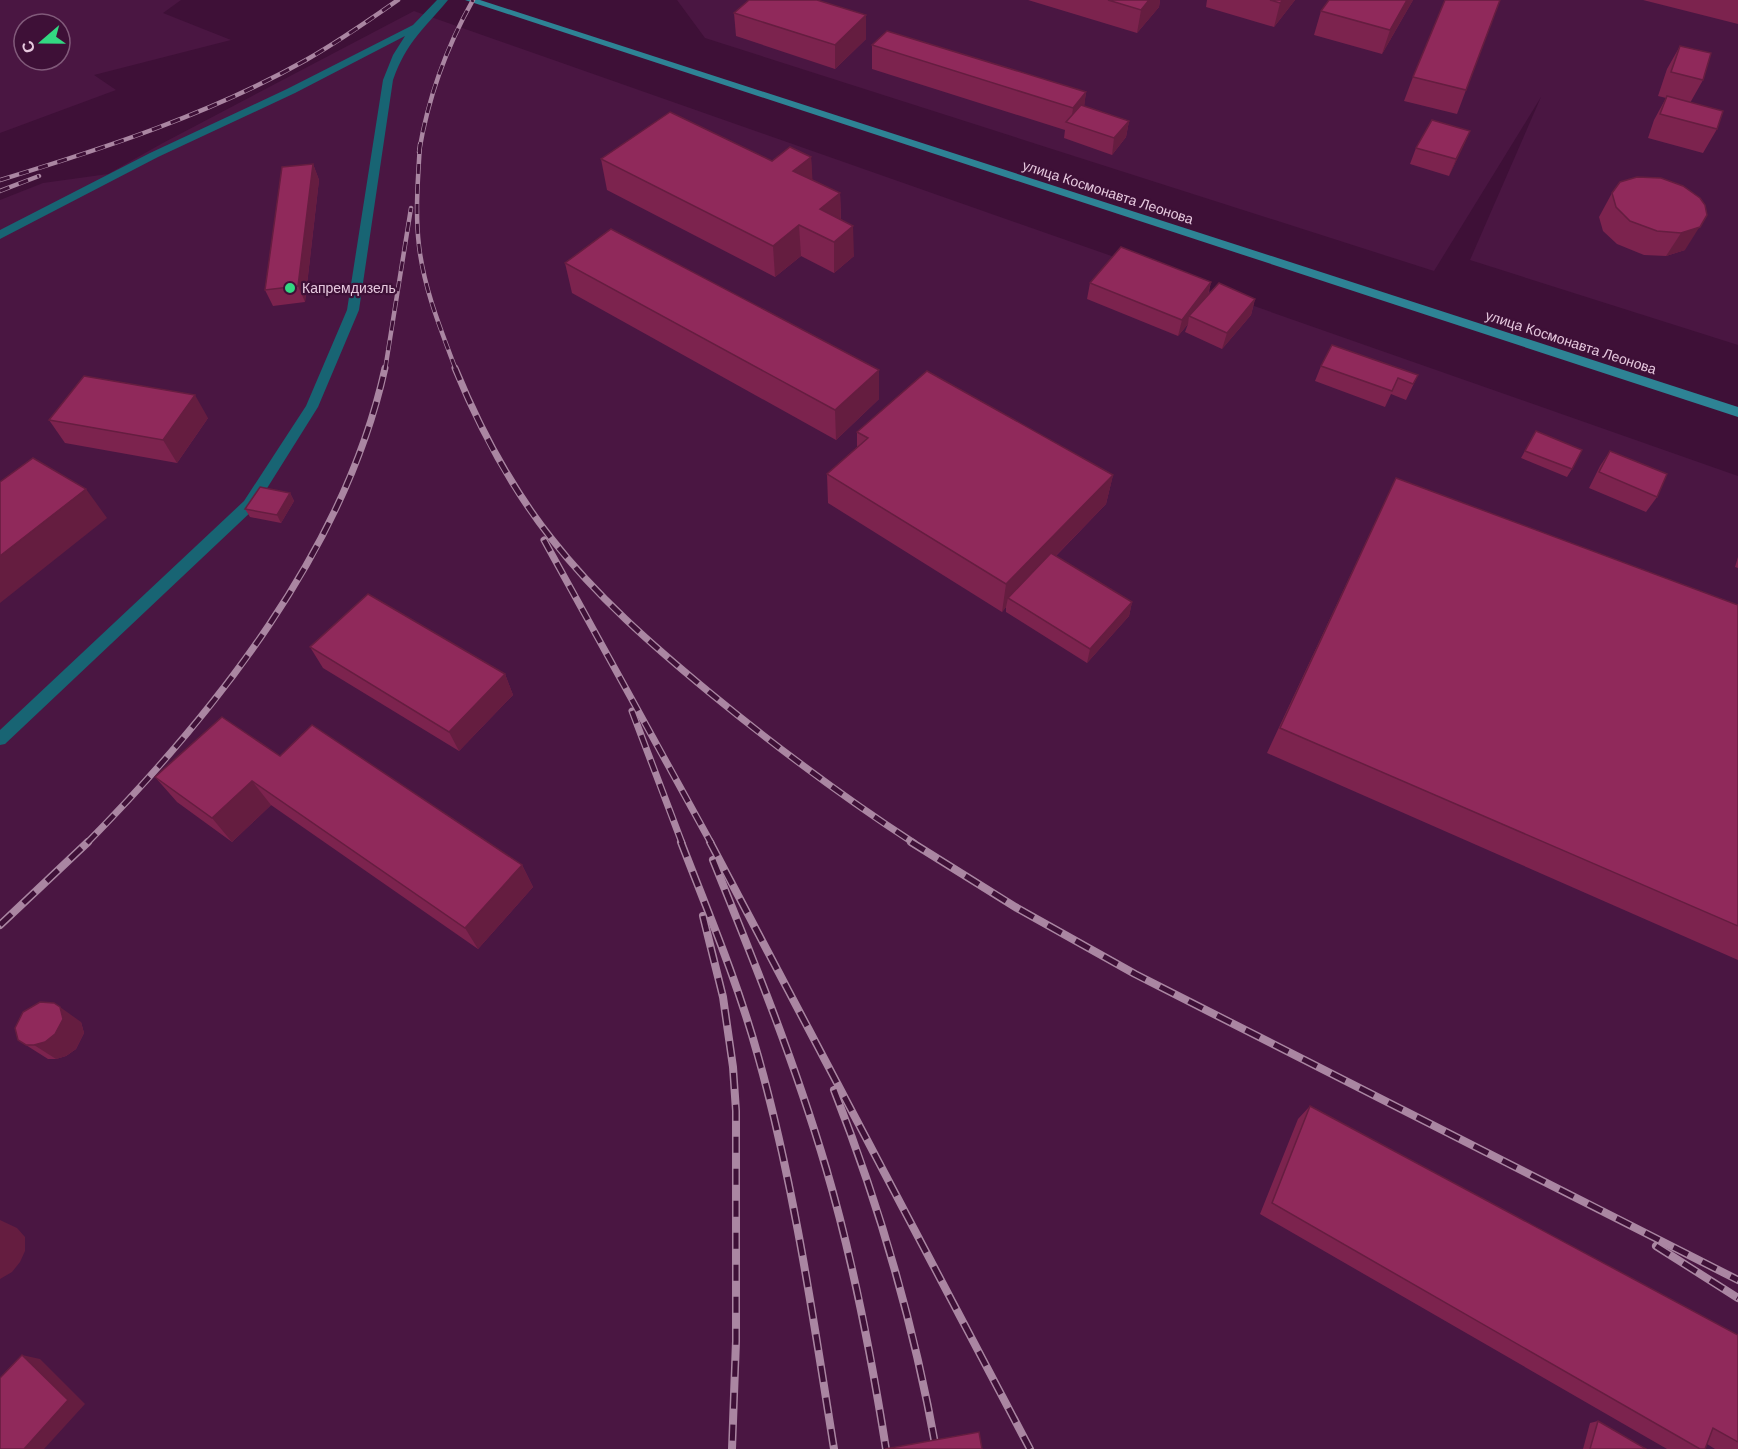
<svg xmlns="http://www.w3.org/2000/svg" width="1738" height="1449" viewBox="0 0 1738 1449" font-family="Helvetica,sans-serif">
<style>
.built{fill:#4a1642;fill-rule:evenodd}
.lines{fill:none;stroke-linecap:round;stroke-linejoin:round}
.lane{fill:#186473;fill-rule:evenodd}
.secondary{fill:#2e8395;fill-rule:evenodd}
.rail-far2-casing{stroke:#aa86a2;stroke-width:4.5}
.rail-far1-casing{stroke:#aa86a2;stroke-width:7}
.rail-casing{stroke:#aa86a2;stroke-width:8}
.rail-far2{stroke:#3e1037;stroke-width:3;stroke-dasharray:10;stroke-linecap:butt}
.rail-far1{stroke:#3e1037;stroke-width:4.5;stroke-dasharray:13;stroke-linecap:butt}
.rail{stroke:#3e1037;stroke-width:5;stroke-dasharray:16;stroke-linecap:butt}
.wall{fill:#7c234e}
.shaded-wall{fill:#651d40}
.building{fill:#90295b;stroke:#651d40;stroke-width:1.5}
.poi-dot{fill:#33d882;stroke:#3e1037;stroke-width:2}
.labels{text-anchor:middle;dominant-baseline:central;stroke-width:4.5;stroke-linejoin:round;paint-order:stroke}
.far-street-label{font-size:14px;fill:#e6c8de;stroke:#3e1037}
.far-poi-label{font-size:14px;fill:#e6c8de;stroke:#3e1037;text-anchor:start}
</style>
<rect width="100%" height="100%" fill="#3e1037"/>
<g class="built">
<path d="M0 0H181L163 13 231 40 94 75 116 90 0 133ZM24 24H60V60H24Z"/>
<path d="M677 0H1738V345L1470 260 1541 97 1434 271 705 38Z"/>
<path d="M414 11 1738 476V1449H0V200L43 183 108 174 161 144Z"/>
</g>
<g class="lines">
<path class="lane" d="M437 0H448C423 30 407 41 393 80L359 310 318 407 254 509 5 744 0 745V730L244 501 306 406 347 310 383 80 393 55 405 36 295 93 158 157 0 239V230L150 153 287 89 413 25Z"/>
<path class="secondary" d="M465 0H480L1738 407V417Z"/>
<defs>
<g id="rail-far2">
<path d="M420 144C418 178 415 212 419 246 424 289 441 330 456 370"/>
<path d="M419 152C428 98 446 48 473 0"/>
<path d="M0 180C105 148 210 114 306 60 338 42 368 21 398 0"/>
<path d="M0 191 39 176"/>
<path d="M385 370 411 208"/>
</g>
<g id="rail-far1">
<path d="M455 368C480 429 510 486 551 538 596 596 652 645 709 692 775 746 843 797 914 843"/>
<path d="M544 540 711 843"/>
<path d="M632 711 682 843"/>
<path d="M87 843C215 713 345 550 385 368"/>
</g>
<g id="rail">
<path d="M681 842C708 912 738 983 758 1056 794 1184 813 1317 834 1449"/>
<path d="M710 842 1030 1449"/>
<path d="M911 842 1017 908 1135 974 1738 1280"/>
<path d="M713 860C754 961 795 1063 826 1168 853 1260 871 1354 886 1449"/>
<path d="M703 916 723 997 733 1067 736 1111V1341L732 1449"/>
<path d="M0 925 88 842"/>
<path d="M834 1090C880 1207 914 1325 936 1449"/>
<path d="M1656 1246 1738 1298"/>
</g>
</defs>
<use href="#rail-far2" class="rail-far2-casing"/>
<use href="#rail-far1" class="rail-far1-casing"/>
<use href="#rail" class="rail-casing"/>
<use href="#rail-far2" class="rail-far2"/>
<use href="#rail-far1" class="rail-far1"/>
<use href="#rail" class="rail"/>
</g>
<g class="wall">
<path d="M1028 0H1160L1159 7 1137 33Z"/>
<path d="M1207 0H1295L1274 27 1206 7Z"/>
<path d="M1329 0H1413L1382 54 1314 35 1321 11Z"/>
<path d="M1643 0H1738V24Z"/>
<path d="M734 13 866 39 835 69 736 36Z"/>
<path d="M872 45 1086 92 1084 106 1129 121 1126 137 1112 155 1064 138 1065 130 872 69Z"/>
<path d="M1680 46 1703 80 1690 103 1717 129 1703 153 1648 138 1654 120 1666 98 1658 96 1667 69Z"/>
<path d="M1413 77 1466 90 1457 114 1404 101Z"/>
<path d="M1470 131 1449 176 1410 164 1416 148Z"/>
<path d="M811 157 812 180 840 193 841 219 854 256 834 273 801 256 775 277 607 190 601 159 772 161Z"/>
<path d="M313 164 319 180 305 302 273 306 265 290Z"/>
<path d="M1683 186 1685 250 1666 256 1644 255 1617 244 1603 231 1599 217 1612 193Z"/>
<path d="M565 263 879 370V399L836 440 572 293Z"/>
<path d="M1211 282 1208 296 1255 299 1251 315 1222 349 1185 332 1188 324 1178 336 1087 299 1090 283Z"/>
<path d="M1321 366 1418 375 1406 400 1391 394 1385 407 1315 381Z"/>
<path d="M208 418 177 463 65 443 49 420Z"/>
<path d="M1536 431 1572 469 1567 477 1521 458Z"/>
<path d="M857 432 1113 475 1106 504 1056 556 1132 602 1129 616 1087 663 1006 612V607L1002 612 828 503 827 474 857 447Z"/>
<path d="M1610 451 1657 497 1646 512 1589 488 1600 466Z"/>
<path d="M1396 478 1738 605V960L1267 753Z"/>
<path d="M290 493 294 501 281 523 250 517 245 509Z"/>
<path d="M1738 557V568L1735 567Z"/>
<path d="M310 647 505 674 513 695 459 751 323 668Z"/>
<path d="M280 756 522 865 533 887 478 949 271 805 232 842 177 802 155 777Z"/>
<path d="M81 1022 84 1033 76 1049 66 1056 56 1059H48L18 1040Z"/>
<path d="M1310 1106 1738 1335V1449H1715L1707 1444 1705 1449H1667L1260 1214 1298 1119Z"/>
<path d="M1598 1421 1646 1449H1583L1590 1423Z"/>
</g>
<g class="shaded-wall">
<path d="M1149 0H1160L1159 7 1137 33 1141 10Z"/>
<path d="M1283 0H1295L1274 27 1280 3Z"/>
<path d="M1407 0H1413L1382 54 1390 30Z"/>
<path d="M866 15V39L835 69V45Z"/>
<path d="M1086 92 1083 116 1071 123 1073 108Z"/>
<path d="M1129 121 1126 137 1112 155 1114 138Z"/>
<path d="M1470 131 1463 147 1449 176 1456 159Z"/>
<path d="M811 157 813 187 793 171Z"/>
<path d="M313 164 319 180 305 302 298 286Z"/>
<path d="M840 193 841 224 820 209Z"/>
<path d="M1707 215 1685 250 1666 256 1681 233Z"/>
<path d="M799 225 801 256 775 277 773 246Z"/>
<path d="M853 226 854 256 834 273V242Z"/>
<path d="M1211 282 1207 298 1189 316 1188 324 1178 336 1182 320Z"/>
<path d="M1255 299 1251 315 1222 349 1227 333Z"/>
<path d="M879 370V399L836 440 835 410Z"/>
<path d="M195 395 208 418 177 463 163 440Z"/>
<path d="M1113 475 1106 504 1012 601 1008 598 1006 607 1002 612 1006 584Z"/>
<path d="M86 489 107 518 0 603V556Z"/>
<path d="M290 493 294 501 281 523 277 515Z"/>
<path d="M1132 602 1129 616 1087 663 1090 649Z"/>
<path d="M505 674 513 695 459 751 449 732Z"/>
<path d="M252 781 271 805 232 842 212 818Z"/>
<path d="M522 865 533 887 478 949 465 928Z"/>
<path d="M60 1007 81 1022 84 1033 76 1049 66 1056 56 1059 34 1045Z"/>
<path d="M0 1220 17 1228 25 1237V1251L20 1262 12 1272 0 1279Z"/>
<path d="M22 1355 40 1359 85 1404 44 1449H24Z"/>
</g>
<g class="building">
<path d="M749 0H817L866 15 835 45 734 13Z"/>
<path d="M1108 0H1149L1141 10Z"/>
<path d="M1270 0H1283L1280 3Z"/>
<path d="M1329 0H1407L1390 30 1321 11Z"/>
<path d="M1445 0H1500L1466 90 1413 77Z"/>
<path d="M887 31 1086 92 1073 108 872 45Z"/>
<path d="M1680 46 1711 53 1703 80 1671 72Z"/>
<path d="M1667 96 1723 111 1717 129 1660 114Z"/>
<path d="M1081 105 1129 121 1114 138 1066 122Z"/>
<path d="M670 112 772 161 790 147 811 157 793 171 840 193 820 209 853 226 834 242 799 225 773 246 601 159Z"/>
<path d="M1432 120 1470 131 1456 159 1416 148Z"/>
<path d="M313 164 298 286 265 290 282 167Z"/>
<path d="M1637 177 1661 178 1683 186 1700 198 1705 205 1707 215 1700 227 1681 233 1657 231 1630 221 1616 207 1612 193 1620 182Z"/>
<path d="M611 229 879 370 835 410 565 263Z"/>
<path d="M1121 247 1211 282 1182 320 1090 283Z"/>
<path d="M1219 283 1255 299 1227 333 1189 316Z"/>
<path d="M1332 345 1418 375 1413 384 1398 378 1392 391 1321 366Z"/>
<path d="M927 371 1113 475 1006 584 827 474 868 438 857 432Z"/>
<path d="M84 376 195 395 163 440 49 420Z"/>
<path d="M1536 431 1582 450 1572 469 1525 451Z"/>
<path d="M1610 451 1667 474 1657 497 1599 472Z"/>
<path d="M33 458 86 489 0 556V482Z"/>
<path d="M1396 478 1738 605V926L1280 728Z"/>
<path d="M260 487 290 493 277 515 245 509Z"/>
<path d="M1051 553 1132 602 1090 649 1008 598Z"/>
<path d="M368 594 505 674 449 732 310 647Z"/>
<path d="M222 717 280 756 312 725 522 865 465 928 252 781 212 818 155 777Z"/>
<path d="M40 1002 54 1003 60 1007 63 1019 55 1034 45 1042 34 1045H26L18 1040 15 1028 23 1012Z"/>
<path d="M1310 1106 1738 1335V1442L1713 1428 1705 1449H1700L1272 1203Z"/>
<path d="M22 1355 68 1400 24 1449H0V1378Z"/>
<path d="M1598 1421 1646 1449H1590Z"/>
<path d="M979 1432 982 1449H885Z"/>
</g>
<circle class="poi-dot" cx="290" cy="288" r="6"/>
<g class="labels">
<g class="far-street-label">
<text transform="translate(1108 192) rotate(18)">улица Космонавта Леонова</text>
<text transform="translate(1571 342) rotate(18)">улица Космонавта Леонова</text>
</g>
<g class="far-poi-label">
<text x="302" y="288">Капремдизель</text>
</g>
</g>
<g transform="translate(42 42) rotate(250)"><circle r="28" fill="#3e1037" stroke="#815a7a" stroke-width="1.5"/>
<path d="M0-4.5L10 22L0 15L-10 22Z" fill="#33d882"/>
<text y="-9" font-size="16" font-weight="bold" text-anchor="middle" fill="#e6c8de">С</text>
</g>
</svg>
